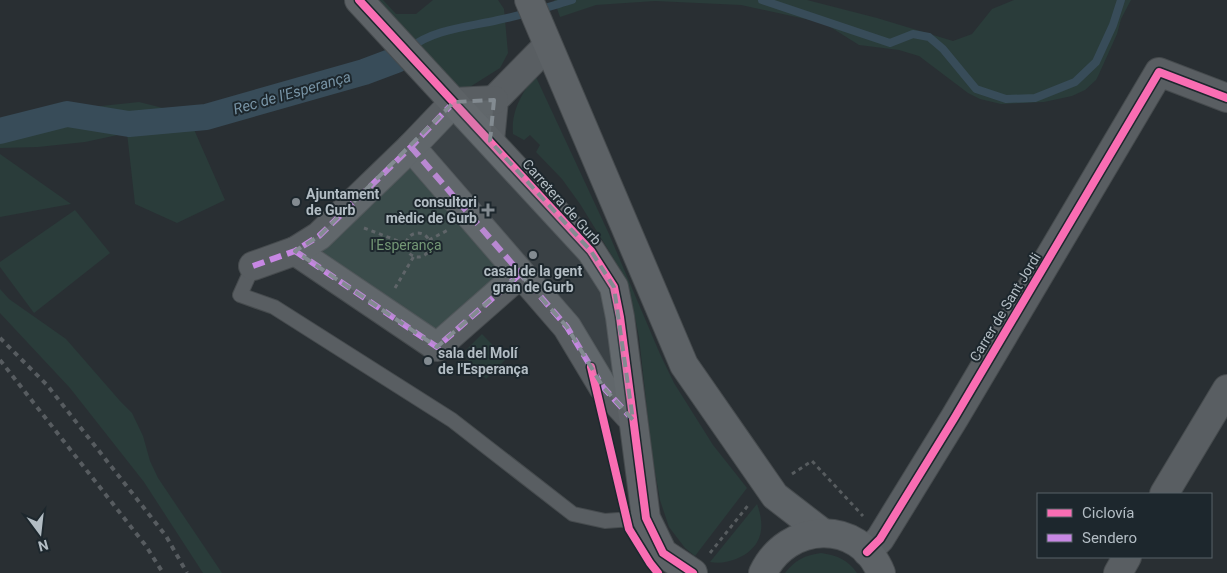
<svg xmlns="http://www.w3.org/2000/svg" width="1227" height="573" viewBox="0 0 1227 573" font-family="Roboto,sans-serif">
<style>
.green{fill:#2a3c3a}
.lines{fill:none;stroke-linecap:round;stroke-linejoin:round}
.stream{stroke:#384c59;stroke-width:8}
.canal{stroke:#384c59;stroke-width:26}
.lane-casing{stroke:#464b4e;stroke-width:16}
.street-casing{stroke:#464b4e;stroke-width:30}
.secondary-casing{stroke:#464b4e;stroke-width:30}
.path{stroke:#575c5f;stroke-width:3;stroke-dasharray:4 4;stroke-linecap:butt}
.lane{stroke:#595e62;stroke-width:14}
.street{stroke:#595e62;stroke-width:28}
.secondary{stroke:#5d6266;stroke-width:28}
.rail{stroke:#575c60;stroke-width:4;stroke-dasharray:5 5;stroke-linecap:butt}
.quiet{stroke:#c787e3;stroke-width:6;stroke-dasharray:12 6;stroke-linecap:butt}
.cycleway-casing{stroke:#1d272d;stroke-width:11}
.cycleway{stroke:#f96db3;stroke-width:8}
.marked{fill:#838b91;fill-opacity:0.2;stroke:#838b91;stroke-width:4;stroke-dasharray:10 6;stroke-linejoin:round}
.poi-dot{fill:#838b91;stroke:#1d272d;stroke-width:2}
.labels{text-anchor:middle;dominant-baseline:central;stroke-width:4;stroke-linejoin:round;paint-order:stroke}
.poi-label{font-size:14px;font-weight:bold;fill:#b3bdc4;stroke:#1d272d;text-anchor:start}
.street-label{font-size:14px;fill:#b3bdc4;stroke:#1d272d}
.park-label{font-size:14px;fill:#749876;stroke:#1d272d}
.water-label{font-size:15px;font-style:italic;fill:#7793a5;stroke:#1d272d}
</style>
<rect width="100%" height="100%" fill="#292f33"/>
<g class="green">
<path d="M346 0H383L396 14H416L433 0H498L504 9 508 53 500 68 438 107 398 56Z"/>
<path d="M554 0H807L877 18 953 41 972 34 992 9 1014 0H1131L1121 19 1117 34 1099 74 1096 80 1085 90 1072 96 1044 102 1001 104 980 99 968 93 919 56 899 50 859 45 824 23 741 5 655 1 596 5 560 17Z"/>
<path d="M381 62 386 73 277 110 220 124 192 125 225 200 177 223 135 204 127 133 85 142 38 147 0 148V125L63 110 139 102 183 113 205 111 327 81Z"/>
<path d="M535 75 609 234 660 354 674 383 713 445 747 488 695 556 685 548 669 527 660 500 652 454 639 337 633 307 626 285 614 259 580 204 562 179 536 152 540 145 530 135 524 140 513 134C511 110 522 94 535 75Z"/>
<path d="M411 147 520 274 437 347 295 251Z"/>
<path d="M0 154 71 204 0 217Z"/>
<path d="M75 210 110 253 34 313 0 267V262Z"/>
<path d="M0 289 9 299 66 339 120 401 132 413 143 436 150 461 158 478 222 573H203L144 482 70 388 0 313Z"/>
<path d="M482 334 506 359 486 379 462 354Z"/>
<path d="M757 504C766 528 762 548 736 559 727 562 720 564 710 562Z"/>
<path d="M821 553C837 555 848 560 857 573H785C795 560 805 555 821 553Z"/>
</g>
<g class="lines">
<g class="stream">
<path d="M762 0 890 43 913 34 929 37 943 49 976 89 1006 99 1035 98 1075 82 1096 62 1113 25 1121 0"/>
<path d="M410 48C434 29 468 27 498 20 523 15 548 7 572 0"/>
</g>
<path class="canal" d="M0 131 67 114 129 124 206 117 364 72 396 60"/>
<defs>
<path id="lane" d="M253 266 240 295 274 307 452 420 573 514 605 521 646 518"/>
<g id="street">
<path d="M490 141 494 100 547 46"/>
<path d="M411 147 567 327 603 387 633 420"/>
<path d="M295 251 437 347 520 274"/>
<path d="M253 266 295 251 319 236 411 147 454 102 494 100"/>
<path d="M1164 494 1227 389"/>
<path d="M867 552 880 539 955 417 1159 72 1227 98"/>
<path d="M1118 573 1127 557"/>
</g>
<g id="secondary">
<path d="M359 0 591 251 614 287 620 317 646 518 663 553 693 573"/>
<path d="M529 0 684 365 775 496 823 533"/>
<path d="M763 573C787 522 859 518 881 573"/>
</g>
</defs>
<use href="#lane" class="lane-casing"/>
<use href="#street" class="street-casing"/>
<use href="#secondary" class="secondary-casing"/>
<g class="path">
<path d="M364 228 406 244"/>
<circle cx="418" cy="245" r="12"/>
<path d="M429 240 448 230"/>
<path d="M395 288 414 256"/>
<path d="M792 474 812 461 863 516"/>
<path d="M710 553 750 503"/>
</g>
<use href="#lane" class="lane"/>
<use href="#street" class="street"/>
<use href="#secondary" class="secondary"/>
<g class="rail">
<path d="M0 338 47 385 166 536 187 573"/>
<path d="M0 360 146 546 163 573"/>
</g>
<g class="quiet">
<path d="M411 147 567 327 603 387 633 420"/>
<path d="M295 251 437 347 520 274"/>
<path d="M253 266 295 251 319 236 411 147 454 102"/>
</g>
<defs>
<g id="cycleway">
<path d="M359 0 591 251 614 287 620 317 646 518 663 553 693 573"/>
<path d="M591 367 629 529 650 563 658 573"/>
<path d="M867 552 880 539 955 417 1159 72 1227 98"/>
</g>
</defs>
<use href="#cycleway" class="cycleway-casing"/>
<use href="#cycleway" class="cycleway"/>
</g>
<path class="marked" d="M494 100 490 141 591 251 614 287 633 420 603 387 567 327 520 274 437 347 295 251 319 236 454 102Z"/>
<g class="poi-dot">
<circle cx="296" cy="202" r="5"/>
<path d="M485.5 202.5h5v5h5v5h-5v5h-5v-5h-5v-5h5z"/>
<circle cx="533" cy="255" r="5"/>
<circle cx="428" cy="361" r="5"/>
</g>
<g class="labels">
<g class="poi-label">
<text x="306" y="194">Ajuntament<tspan x="306" dy="16">de Gurb</tspan></text>
<text x="477" y="202" text-anchor="end">consultori<tspan x="477" dy="16">mèdic de Gurb</tspan></text>
<text x="533" y="271" text-anchor="middle">casal de la gent<tspan x="533" dy="16">gran de Gurb</tspan></text>
<text x="438" y="353">sala del Molí<tspan x="438" dy="16">de l'Esperança</tspan></text>
</g>
<g class="street-label">
<text transform="translate(562 202) rotate(48)">Carretera de Gurb</text>
<text transform="translate(1005 307) rotate(-59)">Carrer de Sant Jordi</text>
</g>
<g class="park-label">
<text x="406" y="245">l'Esperança</text>
</g>
<g class="water-label">
<text transform="translate(292 93) rotate(-16)">Rec de l'Esperança</text>
</g>
</g>
<rect x="1037" y="493" width="175" height="65" fill="#1d272d" stroke="#596369"/>
<rect x="1047" y="509" width="25" height="8" fill="#f96db3" stroke="#596369"/>
<text x="1082" y="518" font-size="15" fill="#b3bdc4">Ciclovía</text>
<rect x="1047" y="534" width="25" height="8" fill="#c787e3" stroke="#596369"/>
<text x="1082" y="543" font-size="15" fill="#b3bdc4">Sendero</text>
<g transform="translate(40 533) rotate(165)" stroke="#1d272d" stroke-width="4" paint-order="stroke">
<path d="M0-4L9 19L0 12L-9 19Z" fill="#b3bdc4"/>
<text y="-8" font-size="14" font-weight="bold" text-anchor="middle" fill="#b3bdc4">N</text>
</g>
</svg>
